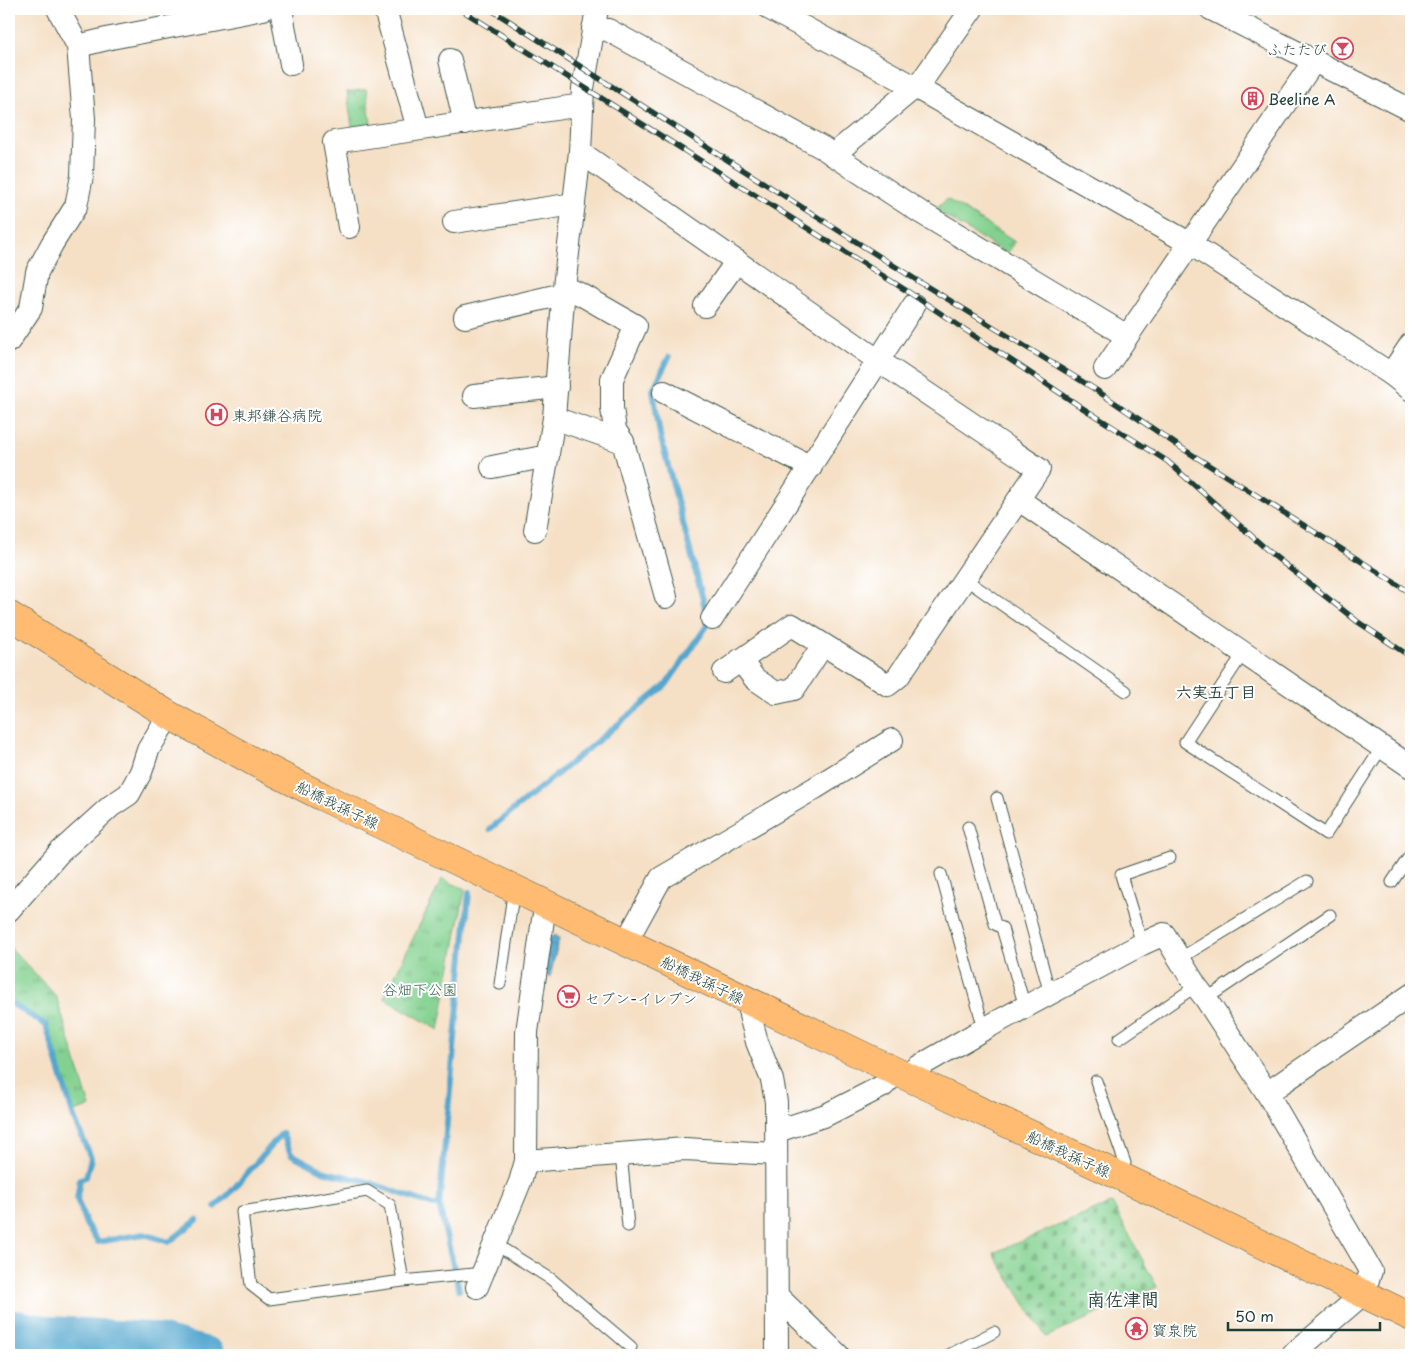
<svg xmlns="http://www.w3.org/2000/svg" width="1420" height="1364" viewBox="0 0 1420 1364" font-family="'Playpen Sans','Klee One',sans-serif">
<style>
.cemetery{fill:url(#cemetery-stones);stroke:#518762}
.park{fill:url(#park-tufts);stroke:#518762}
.water{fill:url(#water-waves);stroke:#397281}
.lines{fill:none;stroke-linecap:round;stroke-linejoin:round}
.stream{stroke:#53a6ce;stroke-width:6}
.river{stroke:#53a6ce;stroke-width:36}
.lane-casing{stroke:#3f554a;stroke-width:13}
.street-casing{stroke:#3f554a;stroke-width:24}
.primary-casing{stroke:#3f554a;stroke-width:29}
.lane{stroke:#fff;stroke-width:11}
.street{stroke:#fff;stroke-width:22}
.primary{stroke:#ffbb71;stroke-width:28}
.rail-casing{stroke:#1f3d34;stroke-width:5.5}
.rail{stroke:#fff;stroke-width:4;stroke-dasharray:11;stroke-linecap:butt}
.labels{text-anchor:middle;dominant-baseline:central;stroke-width:4;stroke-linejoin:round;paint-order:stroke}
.poi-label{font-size:15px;fill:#1f3d34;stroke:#fff;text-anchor:start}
.street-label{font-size:15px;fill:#1f3d34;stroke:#fff}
.park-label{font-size:15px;fill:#38624b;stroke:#fff}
.neighbourhood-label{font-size:16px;font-weight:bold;fill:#1f3d34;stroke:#fff}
.quarter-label{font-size:18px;font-weight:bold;fill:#1f3d34;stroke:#fff}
</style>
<defs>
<pattern id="cemetery-stones" width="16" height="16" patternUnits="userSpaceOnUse" patternTransform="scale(1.25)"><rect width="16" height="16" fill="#83d190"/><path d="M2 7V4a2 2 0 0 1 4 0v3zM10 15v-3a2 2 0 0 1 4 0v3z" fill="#6bab76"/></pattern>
<pattern id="park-tufts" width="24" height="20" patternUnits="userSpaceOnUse" patternTransform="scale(1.25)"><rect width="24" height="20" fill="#83d190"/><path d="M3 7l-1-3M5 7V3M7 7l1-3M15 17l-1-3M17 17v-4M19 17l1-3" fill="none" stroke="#6bab76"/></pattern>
<pattern id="water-waves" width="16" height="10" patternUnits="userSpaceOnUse" patternTransform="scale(1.25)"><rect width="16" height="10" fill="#53a6ce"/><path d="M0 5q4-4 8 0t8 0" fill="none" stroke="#4488a8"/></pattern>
</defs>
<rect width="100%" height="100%" fill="#fff"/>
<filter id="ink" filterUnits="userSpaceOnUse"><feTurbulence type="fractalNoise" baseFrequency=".02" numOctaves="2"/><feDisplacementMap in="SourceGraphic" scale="10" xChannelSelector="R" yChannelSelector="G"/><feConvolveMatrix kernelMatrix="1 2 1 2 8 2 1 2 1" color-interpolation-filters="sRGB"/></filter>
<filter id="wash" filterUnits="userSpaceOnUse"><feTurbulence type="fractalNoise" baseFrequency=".0096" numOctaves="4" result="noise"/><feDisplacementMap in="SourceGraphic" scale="20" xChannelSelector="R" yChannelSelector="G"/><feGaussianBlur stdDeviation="1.12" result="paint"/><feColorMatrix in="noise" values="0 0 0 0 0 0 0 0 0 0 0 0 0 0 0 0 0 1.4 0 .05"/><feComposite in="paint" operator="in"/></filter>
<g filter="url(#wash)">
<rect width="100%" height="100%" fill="#f5e0c6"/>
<path class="cemetery" d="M1112 1203 1157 1287 1046 1337 993 1253Z"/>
<g class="park">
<path d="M366 89 371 124 352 127 347 92Z"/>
<path d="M947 199 1015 242 1007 254 935 210Z"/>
<path d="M442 879 465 889 439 1030 384 998Z"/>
<path d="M9 946 56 996 90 1107 73 1112 46 1023 9 999Z"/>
</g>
<path class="water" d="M555 935 559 939 550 977 544 975 549 938Z"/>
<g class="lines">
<g class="stream">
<path d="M490 829 666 685 709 623 660 435 653 390 669 357"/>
<path d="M9 1002 46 1025 74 1118 91 1158 86 1177 80 1179 77 1199 86 1224 98 1242 144 1234 169 1242 197 1220"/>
<path d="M215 1207 230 1193 282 1133 291 1154 325 1172 365 1181 433 1205H439"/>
<path d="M459 1290 439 1205 469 892"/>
</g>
<path class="river" d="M9 1327 51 1334 150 1340 207 1355"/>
</g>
</g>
<g filter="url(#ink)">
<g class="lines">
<defs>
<g id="lane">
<path d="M965 579 1126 691"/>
<path d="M1244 652 1185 742 1326 834 1382 747"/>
<path d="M997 798 1050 994"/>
<path d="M968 827 995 924 1002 928 1025 1007"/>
<path d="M941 874 984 1029"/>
<path d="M1392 882 1411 854"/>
<path d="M1142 944 1121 875 1170 858"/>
<path d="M1179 959 1307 881"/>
<path d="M500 984 514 888"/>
<path d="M1206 999 1330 915"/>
<path d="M1119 1039 1196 986"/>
<path d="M1096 1081 1125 1163 1120 1177"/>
<path d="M621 1154 628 1226"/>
<path d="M495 1244 551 1279 631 1347"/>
<path d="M403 1281 390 1205 367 1191 242 1212 251 1285 269 1299 403 1281 483 1273"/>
<path d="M949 1355 994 1332"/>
</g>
<g id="street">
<path d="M281 9 291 64"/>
<path d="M385 9 418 129"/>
<path d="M770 9 915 87 1189 243 1391 374 1411 390"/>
<path d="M1211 9 1411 110"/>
<path d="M593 29 608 30 823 148 920 212 1127 336"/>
<path d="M78 46 111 38 263 9"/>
<path d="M450 60 465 123"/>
<path d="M917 88 972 9"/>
<path d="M580 152 879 361 1039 469 898 677 888 685 792 625 724 672"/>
<path d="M833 155 915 87"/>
<path d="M454 222 574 204"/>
<path d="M349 227 334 142 582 105"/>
<path d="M564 287 582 295 636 326 612 379V408L615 430 623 442 666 597"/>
<path d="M705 306 737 261"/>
<path d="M465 317 563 294"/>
<path d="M9 341 31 308 37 272 52 244 76 206 82 176 84 119 78 46 58 9"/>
<path d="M1105 369 1314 61"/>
<path d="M1391 374 1411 344"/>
<path d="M664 392 811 467"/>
<path d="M474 396 557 387"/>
<path d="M554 418 623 442"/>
<path d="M492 467 548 456"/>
<path d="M1019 500 1411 767"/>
<path d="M535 530 554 418 564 287 580 152 583 88 597 9"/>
<path d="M712 619 914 305"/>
<path d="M740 660 755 679 776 693 794 689 823 645"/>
<path d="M9 910 59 853 111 806 129 794 141 772 148 750 169 715"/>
<path d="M626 942 661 878 815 788 892 740"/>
<path d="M755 1003 750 1015 757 1042 772 1080 776 1102 777 1355"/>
<path d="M906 1076 918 1067 984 1029 1142 944 1164 934 1196 986 1206 999 1267 1093 1371 1271 1363 1294 1292 1355"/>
<path d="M1267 1093 1411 995"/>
<path d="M777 1131 826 1115 883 1086 897 1072"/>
<path d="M526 1161 685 1149 776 1154"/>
<path d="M477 1287 520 1182 526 1161 527 1032 543 919 547 904"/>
<path d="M777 1296 838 1355"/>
</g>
<path id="primary" d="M9 615 169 715 256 763 323 797 897 1072 1156 1193 1411 1317"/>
</defs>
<use href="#lane" class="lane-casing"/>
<use href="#street" class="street-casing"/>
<use href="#primary" class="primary-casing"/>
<use href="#lane" class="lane"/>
<use href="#street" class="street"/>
<use href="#primary" class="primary"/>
<defs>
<g id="rail">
<path d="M460 9 907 291 1081 407 1167 461 1273 555 1358 622 1411 657"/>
<path d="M490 9 918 281 1093 388 1180 447 1411 593"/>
</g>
</defs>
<use href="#rail" class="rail-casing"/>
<use href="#rail" class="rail"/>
</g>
</g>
<defs>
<symbol id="bar-ring" viewBox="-11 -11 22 22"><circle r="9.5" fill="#fff" stroke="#d1495b" stroke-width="1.5"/><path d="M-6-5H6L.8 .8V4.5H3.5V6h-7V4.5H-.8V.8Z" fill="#d1495b"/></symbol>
<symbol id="building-ring" viewBox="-11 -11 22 22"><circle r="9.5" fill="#fff" stroke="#d1495b" stroke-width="1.5"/><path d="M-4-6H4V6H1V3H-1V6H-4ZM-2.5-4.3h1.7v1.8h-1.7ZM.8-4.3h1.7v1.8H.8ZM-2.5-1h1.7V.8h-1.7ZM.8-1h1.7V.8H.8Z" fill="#d1495b"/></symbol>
<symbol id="hospital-ring" viewBox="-11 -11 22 22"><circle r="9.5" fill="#fff" stroke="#d1495b" stroke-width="1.5"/><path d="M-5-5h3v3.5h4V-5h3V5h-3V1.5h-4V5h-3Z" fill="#d1495b"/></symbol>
<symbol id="supermarket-ring" viewBox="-11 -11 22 22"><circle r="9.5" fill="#fff" stroke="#d1495b" stroke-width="1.5"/><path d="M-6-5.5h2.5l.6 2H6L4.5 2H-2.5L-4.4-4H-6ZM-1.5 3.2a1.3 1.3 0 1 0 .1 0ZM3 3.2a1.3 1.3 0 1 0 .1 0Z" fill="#d1495b"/></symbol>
<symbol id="temple-ring" viewBox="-11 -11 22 22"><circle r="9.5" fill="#fff" stroke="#d1495b" stroke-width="1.5"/><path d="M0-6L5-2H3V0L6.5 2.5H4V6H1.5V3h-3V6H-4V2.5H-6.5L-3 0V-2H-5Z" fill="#d1495b"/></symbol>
</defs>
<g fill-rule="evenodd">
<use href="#bar-ring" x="1330" y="36" width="25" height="25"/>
<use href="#building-ring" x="1240" y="86" width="25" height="25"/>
<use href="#hospital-ring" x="204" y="402" width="25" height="25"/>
<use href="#supermarket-ring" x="556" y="984" width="25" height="25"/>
<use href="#temple-ring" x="1124" y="1316" width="25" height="25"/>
</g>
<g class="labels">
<g class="poi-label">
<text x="1327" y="48" text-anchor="end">ふたたび</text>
<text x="1268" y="98">Beeline A</text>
<text x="232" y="414">東邦鎌谷病院</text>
<text x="585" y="997">セブン-イレブン</text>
<text x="1152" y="1329">寳泉院</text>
</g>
<g class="street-label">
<text transform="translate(338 804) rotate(26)">船橋我孫子線</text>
<text transform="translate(703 979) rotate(26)">船橋我孫子線</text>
<text transform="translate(1069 1153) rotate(25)">船橋我孫子線</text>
</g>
<g class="park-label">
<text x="420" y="988">谷畑下公園</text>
</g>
<g class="neighbourhood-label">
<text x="1216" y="691">六実五丁目</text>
</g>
<g class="quarter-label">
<text x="1123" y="1298">南佐津間</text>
</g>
</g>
<rect width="1420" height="1364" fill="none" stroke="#fff" stroke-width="30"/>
<path d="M1228 1322v8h152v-8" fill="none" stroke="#1f3d34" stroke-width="2.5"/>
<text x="1235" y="1322" font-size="15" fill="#1f3d34" stroke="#ffffff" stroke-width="4" paint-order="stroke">50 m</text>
</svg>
